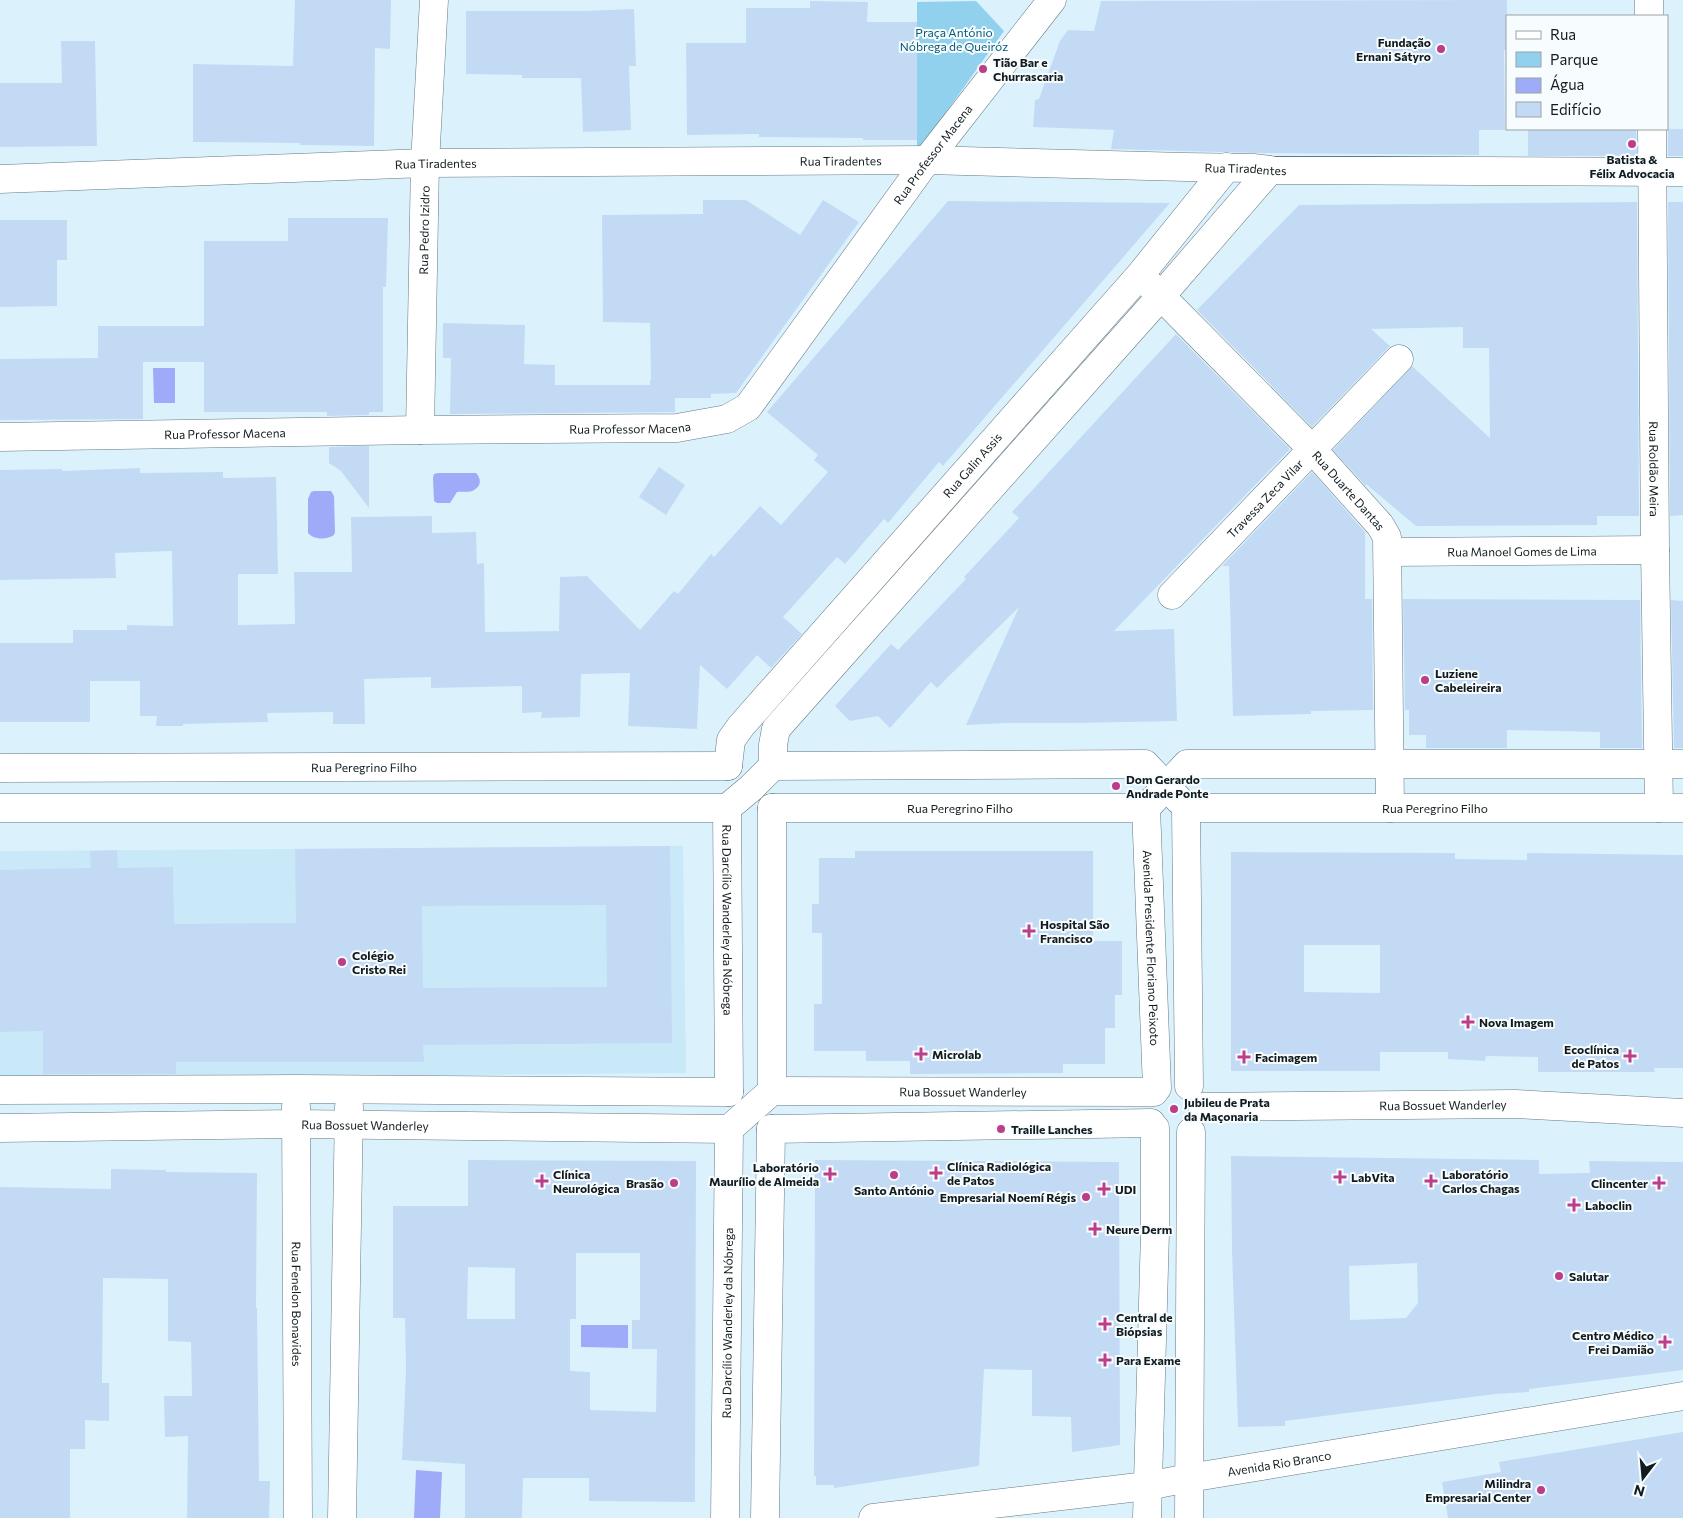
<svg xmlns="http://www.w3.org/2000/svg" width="1683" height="1518" viewBox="0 0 1683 1518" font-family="Commissioner,sans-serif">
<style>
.built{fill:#c9e9f8}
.green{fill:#91d1ee}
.water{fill:#9eabf8}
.building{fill:#c3daf5;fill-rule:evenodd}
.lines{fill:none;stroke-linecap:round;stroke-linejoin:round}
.minor-casing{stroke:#647983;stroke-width:29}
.minor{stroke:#fff;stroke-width:28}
.poi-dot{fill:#bc3d89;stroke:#f7fcfe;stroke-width:2}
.labels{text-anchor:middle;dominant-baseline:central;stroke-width:4;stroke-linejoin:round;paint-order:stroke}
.park-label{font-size:12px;fill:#045b78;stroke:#f7fcfe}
.poi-label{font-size:12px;font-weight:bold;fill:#121b1f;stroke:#f7fcfe;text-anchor:start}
.street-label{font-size:12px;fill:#121b1f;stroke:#f7fcfe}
</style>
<rect width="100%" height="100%" fill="#dbf2fd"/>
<path class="built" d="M683 846 686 1073 0 1079V851Z"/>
<path class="green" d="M976 1 1004 31 917 153V2Z"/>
<g class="water">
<path d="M153 368H175V403H154Z"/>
<path d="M438 473H476C481 478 482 486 474 490 470 493 462 491 457 492L450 503H437L434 501 433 478 434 474Z"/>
<path d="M314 491H331L334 496 335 532 334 535C327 540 314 540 308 533V499L311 492Z"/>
<path d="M581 1325H628V1348L581 1347Z"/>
<path d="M416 1470 442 1472 440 1518H414Z"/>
</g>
<g class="building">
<path d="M295 0H391L390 49 375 48 374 146 300 145V143L193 142V64L293 66Z"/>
<path d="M1507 0V50H1504L1505 130H1479V155L1259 153 1111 149 1114 130 1033 127 1035 100 1039 99 1060 41 1068 30 1094 31 1101 1Z"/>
<path d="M810 1 868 2 867 22H917V140H863V138L759 137V134L687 135 686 43H746V8H810Z"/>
<path d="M634 9 636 66H629L631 130 583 132 581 78H522V75L466 74V11H583Z"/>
<path d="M61 41H95L97 146 0 147V83H62Z"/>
<path d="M1528 129H1636L1637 156H1528Z"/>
<rect x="1668" y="129" width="15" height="27"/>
<path d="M703 200H746L800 235 823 200 859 222 736 393 711 394V398H675V412L450 414 451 358H443V323L525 325 524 364 555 365V385H650V380H651L650 323 603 322 602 215 703 214Z"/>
<path d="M948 201 1170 203 943 466 939 462 888 523 884 519 845 564 837 557 783 617 802 634 771 668 757 655 727 689 700 665 697 729 628 726 630 673 581 674 580 717 541 718 542 712 522 713V686L431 688V677L364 679 365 724H333V712L267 713 268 722 183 724V726H156L157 716H140V681H90V722H0V643H73V630H127V625L173 626 172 551 115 553 116 578 0 580V470L62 469V471L140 468V473L223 472V478L276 477 278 574H238V625L295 624 294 572H352L351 517 432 516V533L476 532 477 564 484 563 485 632 559 631 560 577 587 576 640 630 674 591 678 594 711 554 714 557 760 506 781 525 828 472 814 460 818 455 767 412Z"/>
<path d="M1637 202 1639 516H1597V525L1416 526 1366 484V486L1333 450 1412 366 1490 438 1489 348H1463V327L1371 329 1390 346 1312 427 1197 310 1299 205Z"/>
<path d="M1668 202H1683V515L1670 516Z"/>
<path d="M288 218H388L386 287H383V412H369V415L327 416V412H204V362H143V419L0 420V359L98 358V326H204V241H288Z"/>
<path d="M0 220H67V260H57V306L0 307Z"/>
<path d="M1176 334 1290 449 1114 631 1174 629 1177 721 1074 723H1006L966 725 1019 607 937 688 931 682 890 728 878 716 850 721 835 706 891 644 898 650 966 579 964 577 1019 518 1012 512Z"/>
<path d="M369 446V508L341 471 329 463V447Z"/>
<path d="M659 467 685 485 666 515 639 497Z"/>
<path d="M1312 472 1365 532V599H1372L1373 710 1311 711V714L1233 716 1229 566H1222Z"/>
<path d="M1403 599 1640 600 1642 748H1600V732L1507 730V748H1426V735H1409V710H1405Z"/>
<path d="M1671 600 1683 601V748H1674Z"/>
<path d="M670 846 672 1043 423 1045 424 1062H176V1074H43V1031L0 1032V870L91 868 90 851 117 850 118 868 173 867 174 924 296 923 295 849ZM606 905 607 987 423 988 422 906Z"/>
<path d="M855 851H1093V941H1122V995H1115V1028H1105V1064H1063V1073L910 1074V1061H866V1051H814V1004H822V933H812V904H819V858H855Z"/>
<path d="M1231 852 1455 853V859L1527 860V853L1683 855V1068H1654L1655 1072H1538V1057L1486 1056 1485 1061 1448 1059V1052H1380V1071H1231ZM1304 945H1380V993L1304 992Z"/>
<path d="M1231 1156 1539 1160V1174L1590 1173 1589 1161 1683 1162V1370L1529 1389V1392L1495 1394 1285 1421V1426L1238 1427 1232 1251ZM1417 1263 1418 1303 1406 1318 1350 1320 1349 1266Z"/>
<path d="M468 1160 696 1161 695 1502 589 1501V1478H523L522 1518H465V1464L402 1460 406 1370 405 1318H393V1206H468ZM576 1253H640V1320H632V1349H657L656 1412 590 1410V1372L570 1371V1319H576ZM468 1267 515 1268V1319H467Z"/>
<path d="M815 1160 1119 1162 1120 1445 1072 1452 1071 1417 1032 1416V1370L984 1369 979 1466 834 1488V1485H816V1476H814Z"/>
<path d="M111 1169 166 1170V1172L257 1173 256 1308H257L259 1481H270L269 1518H187L188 1436 165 1437 164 1396H192L191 1342 168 1341V1279L103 1278 102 1383H109V1421L85 1420V1449H70V1518H0V1187L111 1189Z"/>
<path d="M1683 1432V1518H1448L1442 1482 1501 1472 1499 1462Z"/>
</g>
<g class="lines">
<defs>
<g id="minor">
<path d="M1649 0V16"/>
<path id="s1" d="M1652 129 1655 550 1659 808"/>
<path id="s2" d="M0 179 425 163 927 160 1185 167 1253 168 1270 170 1683 172"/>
<path id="s3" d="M1148 283 1311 448 1380 525 1387 537 1390 808"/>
<path id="s4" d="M420 430 425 163 434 0"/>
<path id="s5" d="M0 437 420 430 677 428 727 419 748 407 927 160 1052 0"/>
<path id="s6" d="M1388 552 1655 550"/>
<path id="s7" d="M1172 595 1399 359"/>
<path id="s8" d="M728 766 731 740 741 726 1140 275 1227 167"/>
<path d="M773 766V745L776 729 1161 296 1270 170"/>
<path d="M773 766 1145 764 1179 800"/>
<path id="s9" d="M0 768 728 766"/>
<path d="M0 808H727"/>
<path id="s10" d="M727 808 729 1092"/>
<path d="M727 808 751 788 773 766"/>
<path id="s11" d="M772 808H1146"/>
<path d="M1146 808 1187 764H1683"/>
<path id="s12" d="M1146 808 1157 1088"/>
<path id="s13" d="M1186 808H1683"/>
<path d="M1186 808 1189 1086"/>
<path d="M0 1090 296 1089 729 1092"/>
<path id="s14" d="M772 1091 1154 1092"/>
<path d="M772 1091V808"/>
<path id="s15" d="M296 1106 298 1518"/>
<path id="s16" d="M1202 1107 1515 1104 1683 1113"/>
<path id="s17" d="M0 1128 296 1124 729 1129"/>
<path d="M729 1129 772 1091"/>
<path d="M771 1129 1151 1123"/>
<path d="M342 1518 349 1107"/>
<path id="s18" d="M725 1518 729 1129"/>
<path d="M765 1518 771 1129"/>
<path id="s19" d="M873 1518 1147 1486 1189 1478 1683 1396"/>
<path d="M1147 1518 1155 1232V1128"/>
<path d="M1189 1518 1191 1132"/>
</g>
</defs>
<use href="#minor" class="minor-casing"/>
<use href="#minor" class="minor"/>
</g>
<g class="poi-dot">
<circle cx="1441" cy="49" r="5"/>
<circle cx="983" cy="69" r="5"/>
<circle cx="1632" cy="144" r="5"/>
<circle cx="1425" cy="680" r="5"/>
<circle cx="1116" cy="786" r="5"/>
<path d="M1026.5 923.5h5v5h5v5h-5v5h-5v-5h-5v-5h5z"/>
<circle cx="342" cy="962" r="5"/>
<path d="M1465.5 1014.5h5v5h5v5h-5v5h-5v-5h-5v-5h5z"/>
<path d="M918.5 1046.5h5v5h5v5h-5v5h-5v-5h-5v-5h5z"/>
<path d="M1627.5 1048.5h5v5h5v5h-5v5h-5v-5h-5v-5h5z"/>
<path d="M1241.5 1049.5h5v5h5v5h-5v5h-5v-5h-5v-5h5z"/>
<circle cx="1174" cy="1109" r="5"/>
<circle cx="1001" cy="1129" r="5"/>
<path d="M933.5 1165.5h5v5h5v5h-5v5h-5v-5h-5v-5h5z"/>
<path d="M827.5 1166.5h5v5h5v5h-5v5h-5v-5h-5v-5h5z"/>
<circle cx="894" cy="1175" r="5"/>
<path d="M1337.5 1169.5h5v5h5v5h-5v5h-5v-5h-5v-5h5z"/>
<path d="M539.5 1173.5h5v5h5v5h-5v5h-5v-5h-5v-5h5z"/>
<path d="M1428.5 1173.5h5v5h5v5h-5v5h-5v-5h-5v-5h5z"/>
<circle cx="674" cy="1183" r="5"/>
<path d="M1656.5 1175.5h5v5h5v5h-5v5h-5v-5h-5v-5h5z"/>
<path d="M1101.5 1181.5h5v5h5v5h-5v5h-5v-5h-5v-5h5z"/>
<circle cx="1086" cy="1197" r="5"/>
<path d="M1571.5 1197.5h5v5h5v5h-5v5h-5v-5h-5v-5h5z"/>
<path d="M1092.5 1221.5h5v5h5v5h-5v5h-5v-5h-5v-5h5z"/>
<circle cx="1559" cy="1276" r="5"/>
<path d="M1102.5 1316.5h5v5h5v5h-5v5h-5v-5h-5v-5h5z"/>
<path d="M1662.5 1334.5h5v5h5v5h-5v5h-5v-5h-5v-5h5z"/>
<path d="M1102.5 1352.5h5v5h5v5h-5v5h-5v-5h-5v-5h5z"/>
<circle cx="1541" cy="1490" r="5"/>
</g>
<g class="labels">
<g class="park-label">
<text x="954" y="32">Praça António<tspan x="954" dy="14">Nóbrega de Queiróz</tspan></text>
</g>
<g class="poi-label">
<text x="1431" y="42" text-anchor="end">Fundação<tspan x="1431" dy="14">Ernani Sátyro</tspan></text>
<text x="993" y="62">Tião Bar e<tspan x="993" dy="14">Churrascaria</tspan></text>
<text x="1632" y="159" text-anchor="middle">Batista &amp;<tspan x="1632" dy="14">Félix Advocacia</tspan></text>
<text x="1435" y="673">Luziene<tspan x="1435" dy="14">Cabeleireira</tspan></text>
<text x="1126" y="779">Dom Gerardo<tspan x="1126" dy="14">Andrade Ponte</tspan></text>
<text x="1040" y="924">Hospital São<tspan x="1040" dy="14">Francisco</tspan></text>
<text x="352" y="955">Colégio<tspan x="352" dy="14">Cristo Rei</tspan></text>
<text x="1479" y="1022">Nova Imagem</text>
<text x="1619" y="1049" text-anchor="end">Ecoclínica<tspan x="1619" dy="14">de Patos</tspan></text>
<text x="932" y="1054">Microlab</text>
<text x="1255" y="1057">Facimagem</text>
<text x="1184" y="1102">Jubileu de Prata<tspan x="1184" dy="14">da Maçonaria</tspan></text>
<text x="1011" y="1129">Traille Lanches</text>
<text x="947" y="1166">Clínica Radiológica<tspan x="947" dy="14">de Patos</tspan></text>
<text x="819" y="1167" text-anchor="end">Laboratório<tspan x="819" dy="14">Maurílio de Almeida</tspan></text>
<text x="553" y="1174">Clínica<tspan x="553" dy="14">Neurológica</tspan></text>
<text x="1442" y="1174">Laboratório<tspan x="1442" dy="14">Carlos Chagas</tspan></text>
<text x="1351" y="1177">LabVita</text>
<text x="664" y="1183" text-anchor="end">Brasão</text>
<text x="1648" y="1183" text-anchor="end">Clincenter</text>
<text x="1115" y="1189">UDI</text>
<text x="894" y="1190" text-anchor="middle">Santo António</text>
<text x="1076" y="1197" text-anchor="end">Empresarial Noemí Régis</text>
<text x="1585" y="1205">Laboclin</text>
<text x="1106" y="1229">Neure Derm</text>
<text x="1569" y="1276">Salutar</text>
<text x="1116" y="1317">Central de<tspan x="1116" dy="14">Biópsias</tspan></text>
<text x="1654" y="1335" text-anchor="end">Centro Médico<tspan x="1654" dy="14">Frei Damião</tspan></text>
<text x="1116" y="1360">Para Exame</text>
<text x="1531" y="1483" text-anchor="end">Milindra<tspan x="1531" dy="14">Empresarial Center</tspan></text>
</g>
<g class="street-label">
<text stroke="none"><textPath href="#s5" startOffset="1065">Rua Professor Macena</textPath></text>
<text stroke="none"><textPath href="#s2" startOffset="841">Rua Tiradentes</textPath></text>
<text stroke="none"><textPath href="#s2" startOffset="436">Rua Tiradentes</textPath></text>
<text stroke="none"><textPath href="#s2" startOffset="1246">Rua Tiradentes</textPath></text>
<text stroke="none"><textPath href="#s4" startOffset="200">Rua Pedro Izidro</textPath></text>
<text stroke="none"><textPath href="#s5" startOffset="630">Rua Professor Macena</textPath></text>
<text stroke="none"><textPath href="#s5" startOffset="225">Rua Professor Macena</textPath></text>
<text stroke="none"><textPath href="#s8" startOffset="392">Rua Galin Assis</textPath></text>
<text stroke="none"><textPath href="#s1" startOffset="340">Rua Roldão Meira</textPath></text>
<text stroke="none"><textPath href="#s3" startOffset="289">Rua Duarte Dantas</textPath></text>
<text stroke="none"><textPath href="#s7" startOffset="134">Travessa Zeca Vilar</textPath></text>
<text stroke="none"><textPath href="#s6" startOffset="134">Rua Manoel Gomes de Lima</textPath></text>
<text stroke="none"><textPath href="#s9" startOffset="364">Rua Peregrino Filho</textPath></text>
<text stroke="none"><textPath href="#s11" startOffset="188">Rua Peregrino Filho</textPath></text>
<text stroke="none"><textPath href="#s13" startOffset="249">Rua Peregrino Filho</textPath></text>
<text stroke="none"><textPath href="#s10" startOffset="112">Rua Darcílio Wanderley da Nóbrega</textPath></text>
<text stroke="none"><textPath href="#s12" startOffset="140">Avenida Presidente Floriano Peixoto</textPath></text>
<text stroke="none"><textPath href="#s14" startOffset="191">Rua Bossuet Wanderley</textPath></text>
<text stroke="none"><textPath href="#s16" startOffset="241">Rua Bossuet Wanderley</textPath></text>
<text stroke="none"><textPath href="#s17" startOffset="365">Rua Bossuet Wanderley</textPath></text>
<text stroke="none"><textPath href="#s15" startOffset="198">Rua Fenelon Bonavides</textPath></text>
<text stroke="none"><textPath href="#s18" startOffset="195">Rua Darcílio Wanderley da Nóbrega</textPath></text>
<text stroke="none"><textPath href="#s19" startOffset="410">Avenida Rio Branco</textPath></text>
</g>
</g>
<rect x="1506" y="15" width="162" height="115" fill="#f7fcfe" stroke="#9ba2a5"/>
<rect x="1516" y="31" width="25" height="8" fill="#ffffff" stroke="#9ba2a5"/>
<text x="1550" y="40" font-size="15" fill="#121b1f">Rua</text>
<rect x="1516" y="52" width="25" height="15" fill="#91d1ee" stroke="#9ba2a5"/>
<text x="1550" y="65" font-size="15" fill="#121b1f">Parque</text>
<rect x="1516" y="78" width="25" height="15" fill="#9eabf8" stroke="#9ba2a5"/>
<text x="1550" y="90" font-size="15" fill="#121b1f">Água</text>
<rect x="1516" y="102" width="25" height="15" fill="#c3daf5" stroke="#9ba2a5"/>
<text x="1550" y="115" font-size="15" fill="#121b1f">Edifício</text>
<g transform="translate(1643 1478) rotate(196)" stroke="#f7fcfe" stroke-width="4" paint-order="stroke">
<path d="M0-4L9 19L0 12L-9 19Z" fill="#121b1f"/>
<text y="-8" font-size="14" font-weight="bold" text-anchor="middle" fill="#121b1f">N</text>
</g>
</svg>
